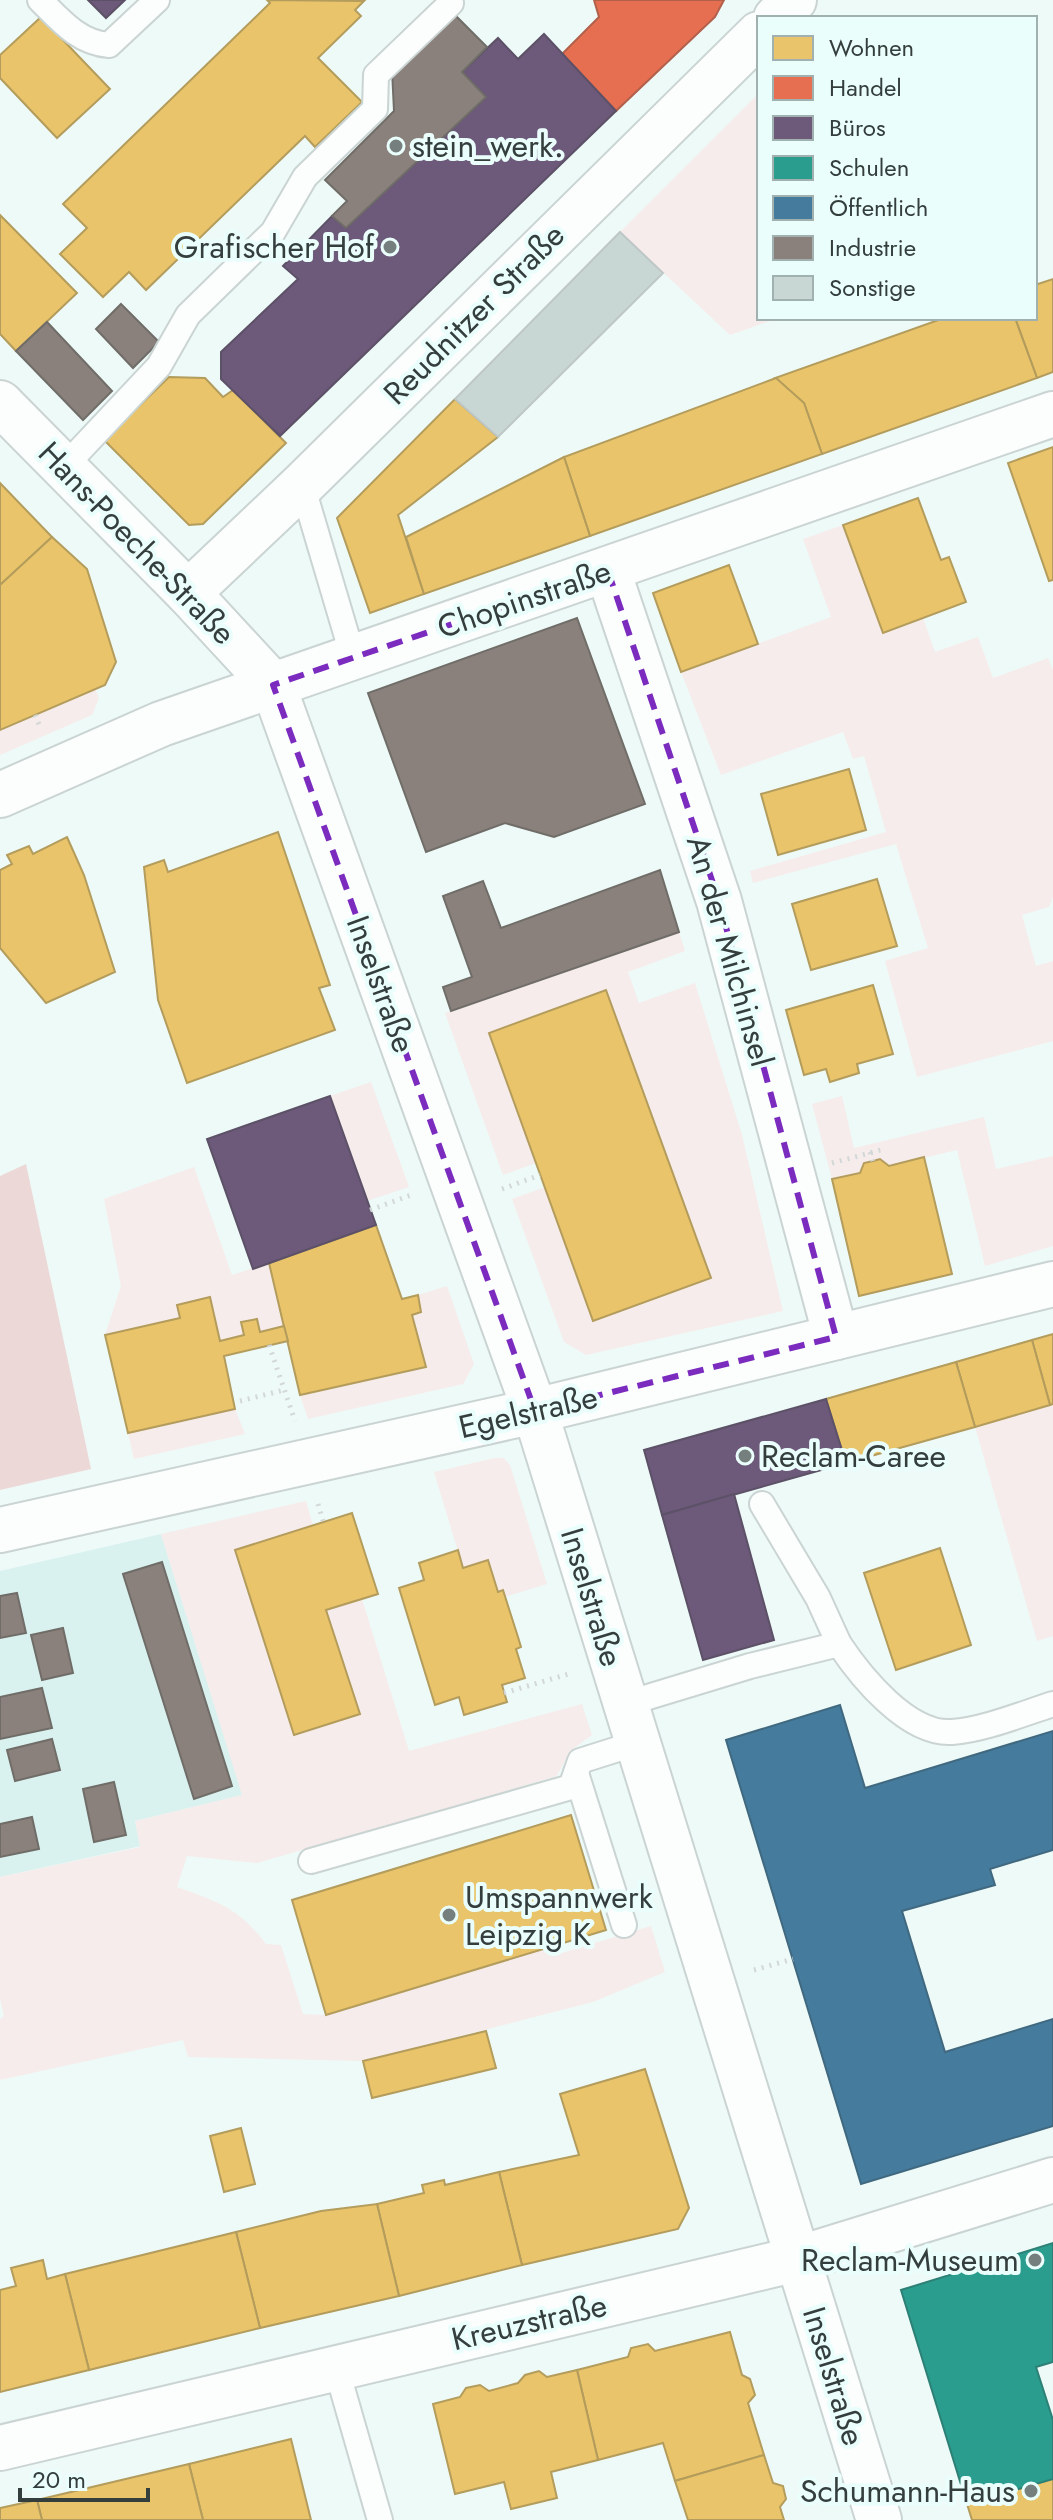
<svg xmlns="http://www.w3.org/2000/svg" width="1053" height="2520" viewBox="0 0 1053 2520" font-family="Jost,sans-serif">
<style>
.built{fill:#daf2ef}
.green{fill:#f6eceb}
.forest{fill:#ecd8d7}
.homes{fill:#e9c46a;stroke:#b39c5c;stroke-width:2}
.shops{fill:#e76f51;stroke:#b1604b;stroke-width:2}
.offices{fill:#6d597a;stroke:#5c5167;stroke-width:2}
.schools{fill:#2a9d8f;stroke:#2d8076;stroke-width:2}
.public{fill:#457b9d;stroke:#406980;stroke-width:2}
.industry{fill:#8a817c;stroke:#706d69;stroke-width:2}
.building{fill:#c8d6d4;stroke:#bec7c6;stroke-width:2}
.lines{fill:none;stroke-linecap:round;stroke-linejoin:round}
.lane-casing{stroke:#cad4d2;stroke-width:28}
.street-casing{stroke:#cad4d2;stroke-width:48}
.path{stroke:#d2d8d7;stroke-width:5;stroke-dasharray:2 6;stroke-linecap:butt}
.lane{stroke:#fcfefe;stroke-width:24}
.street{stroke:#fcfefe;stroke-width:44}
.marked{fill:none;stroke:#7b2cbf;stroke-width:6;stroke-dasharray:16 10;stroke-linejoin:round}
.poi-dot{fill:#75807e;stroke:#eafefb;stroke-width:3}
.labels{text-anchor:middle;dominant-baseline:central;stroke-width:8;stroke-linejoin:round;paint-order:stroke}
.poi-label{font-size:32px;fill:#343e3c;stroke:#eafefb;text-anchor:start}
.street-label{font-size:32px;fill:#343e3c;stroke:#eafefb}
</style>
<rect width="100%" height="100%" fill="#eefaf8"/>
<path class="built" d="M161 1534 243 1795 135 1821 141 1846 0 1877V1571Z"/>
<g class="green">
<path d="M759 93V318H778L730 335 620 232Z"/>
<path d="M843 525 883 632 923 618 935 652 978 637 993 678 1048 658 1053 670V897L1049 907 1022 915 1036 966 1053 961V1041L917 1077 885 961 928 948 896 844 753 883 750 871 886 832 864 756 853 759 843 732 721 775 681 672 831 617 803 539Z"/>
<path d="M95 689 99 698 92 715 0 755V730Z"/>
<path d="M679 932 685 951 628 972 639 1003 695 983 742 1135 783 1311 586 1355 564 1342 512 1199 545 1187 593 1321 710 1277 606 991 489 1033 536 1163 503 1175 445 1013Z"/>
<path d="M371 1082 409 1187 367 1201 330 1096Z"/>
<path d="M842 1096 854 1148 984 1117 996 1169 1053 1156V1246L985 1266 957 1150 889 1166 881 1159 864 1164 860 1173 832 1179 812 1104Z"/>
<path d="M194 1167 232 1275 269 1263 284 1326 220 1341 210 1297 177 1305 180 1318 105 1335 121 1286 104 1199Z"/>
<path d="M447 1286 474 1364 463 1384 308 1419 300 1395 426 1367 412 1315 421 1312 418 1295Z"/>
<path d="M1053 1404V1636L1037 1641 975 1427Z"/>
<path d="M235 1409 245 1434 134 1459 128 1433Z"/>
<path d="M495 1458H504L510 1465 547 1584 505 1597 503 1591 498 1592 488 1560 463 1568 434 1472Z"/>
<path d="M306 1501 313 1525 235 1550 294 1735 359 1713 326 1610 362 1599 409 1751 582 1704 592 1735 570 1751 557 1776 257 1863 187 1856 177 1887C217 1901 240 1909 266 1944L281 1945 303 2014 326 2015 549 1947 552 1956 651 1926 665 1972 593 2002 363 2061 188 2057 183 2040 0 2080V2019L4 2016 0 1999V1877L140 1847 135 1821 242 1795 161 1534Z"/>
</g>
<path class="forest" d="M26 1164 91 1469 0 1490V1176Z"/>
<g class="homes">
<path d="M267 0 364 1 355 10 361 16 318 58 362 102 315 147 305 136 146 290 129 272 103 297 60 254 87 228 63 204 270 3Z"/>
<path d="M41 17 110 89 57 138 0 78V55Z"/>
<path d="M0 215 77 293 16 351 0 334Z"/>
<path d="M1053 279V372L1037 378 1015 318H1035V285Z"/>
<path d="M944 318H1015L1037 378 822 454 804 403 775 378Z"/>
<path d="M169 377 205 378 223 397 233 390 286 443 203 524 189 525 104 440Z"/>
<path d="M776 378 804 403 822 454 590 536 564 457Z"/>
<path d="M455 399 498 437 398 515 424 594 370 613 337 518Z"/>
<path d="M1053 447V580L1049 581 1008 463Z"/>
<path d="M564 457 590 536 424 594 406 537Z"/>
<path d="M0 483 52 537 0 585Z"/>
<path d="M918 498 941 560 949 557 966 602 883 633 843 525Z"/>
<path d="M52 537 87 569 116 662 105 685 0 730V585Z"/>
<path d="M729 565 758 644 681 672 653 593Z"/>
<path d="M849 769 866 830 778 855 761 794Z"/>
<path d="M278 832 330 985 319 988 335 1030 187 1083 158 1000 144 867 164 860 168 872Z"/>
<path d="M67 837 84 875 115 972 46 1003 0 948V870L12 864 7 855 29 846 33 854Z"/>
<path d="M877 879 897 946 811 970 792 904Z"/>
<path d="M873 985 893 1054 857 1064 859 1073 830 1082 826 1069 804 1075 786 1010Z"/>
<path d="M606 990 711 1278 593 1321 489 1033Z"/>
<path d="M924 1157 952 1274 859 1296 832 1179 860 1173 864 1163 873 1161 880 1159 889 1166Z"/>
<path d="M376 1225 402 1299 418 1295 421 1312 412 1315 426 1367 300 1395 269 1263Z"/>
<path d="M210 1297 220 1341 244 1335 241 1322 257 1319 260 1332 284 1326 288 1341 224 1356 235 1409 128 1433 105 1335 180 1318 177 1305Z"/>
<path d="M1053 1334V1404L1050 1405 1032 1340Z"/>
<path d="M1032 1340 1050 1405 975 1427 956 1362Z"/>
<path d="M956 1362 975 1427 846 1463 826 1399Z"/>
<path d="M352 1513 378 1594 326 1610 360 1714 294 1735 235 1550Z"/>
<path d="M940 1548 971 1645 896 1670 864 1573Z"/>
<path d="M458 1550 463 1568 488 1560 498 1592 503 1590 518 1637 521 1647 516 1649 525 1678 502 1685 507 1702 464 1715 459 1697 435 1705 399 1588 424 1580 419 1563Z"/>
<path d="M571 1815 606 1930 326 2015 292 1900Z"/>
<path d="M486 2031 496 2068 372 2098 363 2061Z"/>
<path d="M645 2069 689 2208 678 2229 522 2265 499 2172 579 2155 560 2094Z"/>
<path d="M241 2128 255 2184 224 2192 210 2136Z"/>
<path d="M499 2172 522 2265 399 2296 377 2204 424 2193 422 2185 444 2180 445 2185Z"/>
<path d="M377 2204 399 2296 260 2328 236 2232 321 2211Z"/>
<path d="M236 2232 260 2328 89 2370 65 2274Z"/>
<path d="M43 2260 47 2279 65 2274 89 2370 0 2392V2290L16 2286 11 2268Z"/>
<path d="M730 2332 742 2375 750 2379 755 2395 748 2403 764 2455 675 2481 663 2443 598 2460 577 2370 628 2357 631 2348 648 2344 655 2351Z"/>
<path d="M577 2370 598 2460 551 2472 557 2498 511 2509 504 2482 455 2494 433 2404 460 2397 466 2388 480 2385 489 2391 518 2383 525 2375 539 2371 547 2377Z"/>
<path d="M291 2439 311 2520H203L189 2464Z"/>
<path d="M764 2455 773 2483 783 2486 786 2499 780 2507 784 2520H688L675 2481Z"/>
<path d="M189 2464 203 2520H42L37 2500Z"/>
<path d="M1053 2479V2520H972L967 2504Z"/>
<path d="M37 2500 42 2520H0V2508Z"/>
</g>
<path class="shops" d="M594 0H724L715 17 616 111 562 54 599 17Z"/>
<g class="offices">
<path d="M88 0H125L106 18Z"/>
<path d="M544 34 616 111 280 436 221 379V352L298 279 283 266 332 216 346 228 486 97 462 72 498 38 518 59Z"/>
<path d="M330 1096 376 1225 253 1269 207 1139Z"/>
<path d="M826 1399 846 1463 662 1515 644 1450Z"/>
<path d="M734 1494 774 1640 703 1660 662 1515Z"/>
</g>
<path class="schools" d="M1053 2243V2362L1036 2367 1053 2420V2479L967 2504 901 2290Z"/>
<path class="public" d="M840 1705 865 1788 1053 1731V1850L990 1869 995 1885 902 1911 945 2052 1053 2019V2126L861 2184 726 1740Z"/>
<g class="industry">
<path d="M452 12 487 47 462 72 486 97 346 228 332 216 347 201 325 180 394 111 392 70Z"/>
<path d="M121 304 159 342 133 368 96 329Z"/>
<path d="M47 322 112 391 83 420 16 351Z"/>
<path d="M577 618 645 804 554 837 505 823 426 852 368 693Z"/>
<path d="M660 870 679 932 451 1011 443 987 472 977 443 896 483 881 501 928Z"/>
<path d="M162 1562 232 1786 194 1799 123 1574Z"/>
<path d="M17 1593 26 1633 0 1638V1596Z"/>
<path d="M63 1628 73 1673 42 1680 31 1635Z"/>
<path d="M42 1688 52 1728 0 1739V1697Z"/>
<path d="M52 1739 60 1770 15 1781 7 1750Z"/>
<path d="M114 1782 126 1835 94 1842 83 1789Z"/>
<path d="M32 1817 39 1849 0 1857V1824Z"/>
</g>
<path class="building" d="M620 232 663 273 498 437 455 399Z"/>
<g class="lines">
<defs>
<g id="lane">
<path d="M40 0C60 20 79 43 109 45L157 0"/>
<path d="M64 467 159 366 188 315 273 232 305 177 375 109 376 75 451 3"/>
<path d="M302 485 353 657"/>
<path d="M762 1504 818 1598 839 1644"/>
<path d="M625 1704 750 1666 839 1644C861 1677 908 1735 952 1732 983 1730 1022 1714 1053 1704"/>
<path d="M576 1773 624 1925"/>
<path d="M311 1861 571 1787 580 1761 637 1743"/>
<path d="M336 2367 380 2520"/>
</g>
<g id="street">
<path d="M776 18 794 0"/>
<path d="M0 403 188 593 273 685 535 1411 879 2520"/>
<path d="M608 571 719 901 836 1337"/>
<path d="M188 593 302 485 759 34"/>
<path d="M0 795 161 724 1053 414"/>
<path d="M0 1530 535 1411 1053 1284"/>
<path d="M0 2448 797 2259 1053 2180"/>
</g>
</defs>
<use href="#lane" class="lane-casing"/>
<use href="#street" class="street-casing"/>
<g class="path">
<path d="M35 715 41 729"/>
<path d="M870 1152 873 1161"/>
<path d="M832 1163 881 1150"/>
<path d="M502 1189 540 1175"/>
<path d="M370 1210 411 1195"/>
<path d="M269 1345 295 1421"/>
<path d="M240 1401 284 1390"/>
<path d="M318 1504 323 1521"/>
<path d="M504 1693 572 1673"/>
<path d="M754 1970 793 1959"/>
</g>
<use href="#lane" class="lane"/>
<use href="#street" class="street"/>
</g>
<path class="marked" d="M608 571 719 901 836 1337 535 1411 273 685Z"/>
<g class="poi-dot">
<circle cx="396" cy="146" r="8"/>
<circle cx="390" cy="247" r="8"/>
<circle cx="745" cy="1456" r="8"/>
<circle cx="449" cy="1915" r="8"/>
<circle cx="1035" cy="2260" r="8"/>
<circle cx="1031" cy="2491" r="8"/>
</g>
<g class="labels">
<g class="poi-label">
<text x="412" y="146">stein_werk.</text>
<text x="374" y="247" text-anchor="end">Grafischer Hof</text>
<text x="761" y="1456">Reclam-Caree</text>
<text x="465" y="1897">Umspannwerk<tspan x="465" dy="37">Leipzig K</tspan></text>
<text x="1019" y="2260" text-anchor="end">Reclam-Museum</text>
<text x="1015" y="2491" text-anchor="end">Schumann-Haus</text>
</g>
<g class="street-label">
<text transform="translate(474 314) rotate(-45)">Reudnitzer Straße</text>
<text transform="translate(137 543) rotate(46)">Hans-Poeche-Straße</text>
<text transform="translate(524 599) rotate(-19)">Chopinstraße</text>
<text transform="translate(730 951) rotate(74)">An der Milchinsel</text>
<text transform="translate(381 984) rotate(70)">Inselstraße</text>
<text transform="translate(528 1412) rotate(-13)">Egelstraße</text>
<text transform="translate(592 1597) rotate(73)">Inselstraße</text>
<text transform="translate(529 2322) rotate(-13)">Kreuzstraße</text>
<text transform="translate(834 2376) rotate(73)">Inselstraße</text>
</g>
</g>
<rect x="757" y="16" width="280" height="304" fill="#eafefb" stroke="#a1b1af" stroke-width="2"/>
<rect x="773" y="36" width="40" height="24" fill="#e9c46a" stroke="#a1b1af" stroke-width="2"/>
<text x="829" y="56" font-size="24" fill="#343e3c">Wohnen</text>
<rect x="773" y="76" width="40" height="24" fill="#e76f51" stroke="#a1b1af" stroke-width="2"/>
<text x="829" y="96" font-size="24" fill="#343e3c">Handel</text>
<rect x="773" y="116" width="40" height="24" fill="#6d597a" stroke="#a1b1af" stroke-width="2"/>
<text x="829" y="136" font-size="24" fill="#343e3c">Büros</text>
<rect x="773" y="156" width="40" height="24" fill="#2a9d8f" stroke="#a1b1af" stroke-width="2"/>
<text x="829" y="176" font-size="24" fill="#343e3c">Schulen</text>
<rect x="773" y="196" width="40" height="24" fill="#457b9d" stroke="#a1b1af" stroke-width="2"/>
<text x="829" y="216" font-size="24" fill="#343e3c">Öffentlich</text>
<rect x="773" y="236" width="40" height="24" fill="#8a817c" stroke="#a1b1af" stroke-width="2"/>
<text x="829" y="256" font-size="24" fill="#343e3c">Industrie</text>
<rect x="773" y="276" width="40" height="24" fill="#c8d6d4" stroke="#a1b1af" stroke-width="2"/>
<text x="829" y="296" font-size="24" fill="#343e3c">Sonstige</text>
<path d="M20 2488v12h128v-12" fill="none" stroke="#343e3c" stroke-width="4"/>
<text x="32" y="2488" font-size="24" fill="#343e3c" stroke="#eafefb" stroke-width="6" paint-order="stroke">20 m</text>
</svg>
